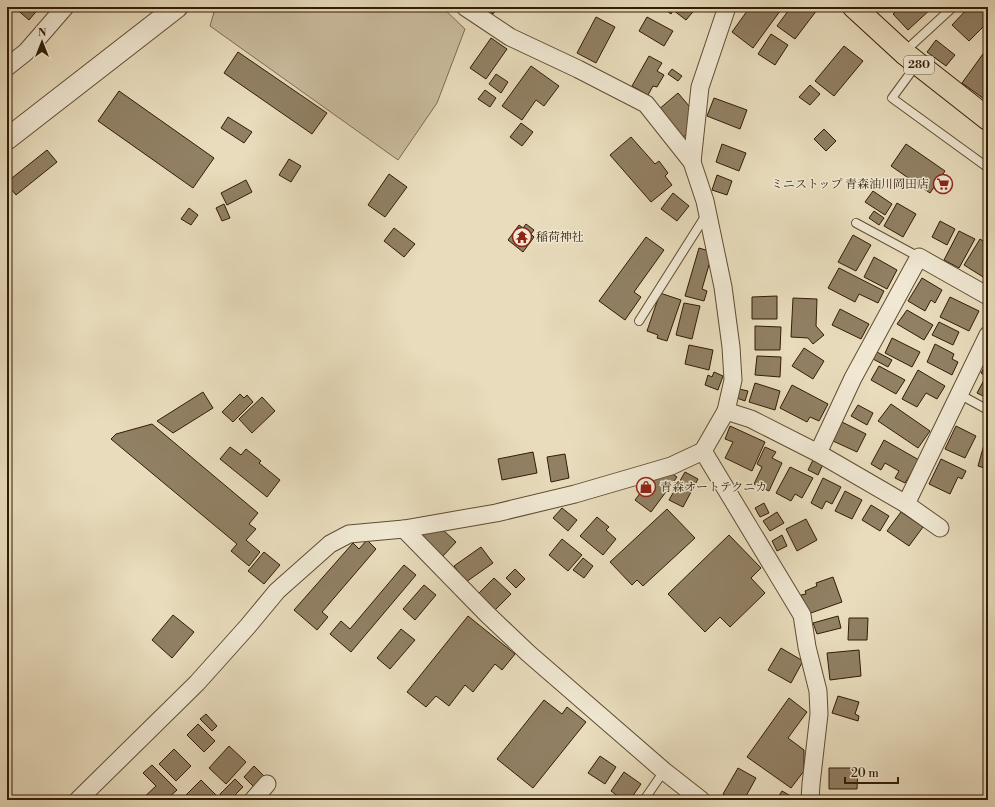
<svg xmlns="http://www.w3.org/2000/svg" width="995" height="807" viewBox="0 0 995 807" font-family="'Libre Bodoni','Noto Serif JP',serif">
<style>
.green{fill:#c9bb9d;stroke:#7e6c51}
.building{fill:#918064;stroke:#321c05}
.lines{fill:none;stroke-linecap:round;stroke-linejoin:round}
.service-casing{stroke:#604c33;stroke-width:10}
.minor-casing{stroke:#604c33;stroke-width:19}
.tertiary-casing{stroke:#604c33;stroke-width:23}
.trunk-casing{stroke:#321c05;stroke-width:24}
.service{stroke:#f0e8d3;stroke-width:8}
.minor{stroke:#f0e8d3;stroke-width:17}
.tertiary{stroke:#f0e8d3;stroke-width:21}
.trunk{stroke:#e8dcbc;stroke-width:22}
.labels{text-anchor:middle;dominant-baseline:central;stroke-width:3;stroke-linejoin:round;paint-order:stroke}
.shield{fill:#f0e8d3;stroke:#6b5943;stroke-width:1}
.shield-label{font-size:11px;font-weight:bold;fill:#321c05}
.poi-label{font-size:12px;fill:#321c05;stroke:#f0e8d3;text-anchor:start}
</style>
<rect width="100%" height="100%" fill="#e8dcbc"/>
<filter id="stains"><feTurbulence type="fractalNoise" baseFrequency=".005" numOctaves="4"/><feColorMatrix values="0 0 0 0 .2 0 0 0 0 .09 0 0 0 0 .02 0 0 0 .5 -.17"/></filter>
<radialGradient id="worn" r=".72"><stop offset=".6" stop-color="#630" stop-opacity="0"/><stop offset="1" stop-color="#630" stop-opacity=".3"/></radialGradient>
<path class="green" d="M222 7H442L465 29 437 103 398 160 210 26 214 12Z"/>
<g class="building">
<path d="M14 7H40L29 20Z"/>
<path d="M485 7H498L493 14Z"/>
<path d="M662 7H697L686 20 673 10 671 14Z"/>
<path d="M750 7H783L753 48 732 32Z"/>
<path d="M791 7H813L817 10 795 39 777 26Z"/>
<path d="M901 7H933L908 30 893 14Z"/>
<path d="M969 7H988V22L969 41 952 25Z"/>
<path d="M596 17 615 27 596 63 577 53Z"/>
<path d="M647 17 673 31 664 46 639 31Z"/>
<path d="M771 34 788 45 775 65 758 54Z"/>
<path d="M491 38 507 49 486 79 470 68Z"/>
<path d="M936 40 955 55 946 66 927 52Z"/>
<path d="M844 46 863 61 834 96 815 81Z"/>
<path d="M988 47V99L987 101 962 83Z"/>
<path d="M238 52 327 113 312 134 224 73Z"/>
<path d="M649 56 662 63 657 71 664 75 657 87 653 86 648 95 632 86Z"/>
<path d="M531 66 559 86 544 106 536 100 522 120 502 106Z"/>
<path d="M672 69 682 76 678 81 668 74Z"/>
<path d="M496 74 508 82 501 93 489 84Z"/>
<path d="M810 85 820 94 810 105 799 97Z"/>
<path d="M485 90 496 98 490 107 478 99Z"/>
<path d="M119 91 214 158 193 188 98 121Z"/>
<path d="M678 93 695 113 690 132 682 138 658 110Z"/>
<path d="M714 98 747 110 740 129 707 116Z"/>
<path d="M228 117 252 132 244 143 221 128Z"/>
<path d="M521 123 533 132 522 146 510 137Z"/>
<path d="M824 129 836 141 826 151 814 139Z"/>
<path d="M631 137 655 164 659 161 668 173 665 176 672 185 651 202 610 155Z"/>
<path d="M722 144 746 153 739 171 716 162Z"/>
<path d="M906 144 945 171 930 193 891 166Z"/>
<path d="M47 150 57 162 16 195 7 184V182Z"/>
<path d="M289 159 301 166 291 182 279 175Z"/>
<path d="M389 174 407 187 385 217 368 205Z"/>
<path d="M717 175 732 181 727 195 712 190Z"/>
<path d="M246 180 252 192 227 205 221 193Z"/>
<path d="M873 191 892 204 885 215 865 202Z"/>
<path d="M673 193 689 206 677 221 661 209Z"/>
<path d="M897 203 916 214 903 237 884 226Z"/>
<path d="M224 204 230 218 222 221 216 208Z"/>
<path d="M189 208 198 215 191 225 181 219Z"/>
<path d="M874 211 884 218 879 225 869 218Z"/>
<path d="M940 221 955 229 947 245 932 237Z"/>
<path d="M526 224 534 230 531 234 534 237 523 252 508 240 519 225 523 228Z"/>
<path d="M394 228 415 244 404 257 384 241Z"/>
<path d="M959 231 975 239 959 268 944 260Z"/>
<path d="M853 235 871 245 856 271 838 262Z"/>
<path d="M646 237 664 250 634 292 641 297 625 320 599 301Z"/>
<path d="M980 239 988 244V280L964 265Z"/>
<path d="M699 248 709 251 711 258 702 289 707 291 704 301 685 296Z"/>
<path d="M874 257 897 270 887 289 864 277Z"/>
<path d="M839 268 884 291 878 303 859 294 855 302 828 288Z"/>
<path d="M922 278 942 290 935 303 931 300 925 311 908 301Z"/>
<path d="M660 293 681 300 667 341 657 338 658 335 647 331Z"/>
<path d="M777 296V319H752V297Z"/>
<path d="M950 297 979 311 969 331 940 317Z"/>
<path d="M793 298 817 299 816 326 824 335 813 344 808 338 791 337Z"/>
<path d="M684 303 700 306 692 339 676 335Z"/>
<path d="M840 309 869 324 861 339 832 325Z"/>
<path d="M907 310 933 325 924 340 897 324Z"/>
<path d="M939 322 959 332 953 345 932 335Z"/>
<path d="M755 326 781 327 780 350H755Z"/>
<path d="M892 338 920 352 912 367 885 353Z"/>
<path d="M935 344 954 354 952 359 958 362 952 375 927 362Z"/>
<path d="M689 345 713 350 709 370 685 364Z"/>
<path d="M804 348 824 361 813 379 792 366Z"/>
<path d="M877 352 892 360 888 367 873 359Z"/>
<path d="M757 356 781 357 780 377 755 375Z"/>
<path d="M987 363 988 364V377L981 373Z"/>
<path d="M879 366 905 380 896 394 871 380Z"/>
<path d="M918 370 945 386 937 399 926 393 917 407 902 399Z"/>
<path d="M714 372 723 376 718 390 705 385 708 375 712 377Z"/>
<path d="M984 380 988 383V392L985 397 977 393Z"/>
<path d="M755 383 780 391 775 410 749 402Z"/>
<path d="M792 385 828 404 819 421 810 417 807 422 780 408Z"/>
<path d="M739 389 748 391 745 401 737 398Z"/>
<path d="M203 392 213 408 173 433 157 421Z"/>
<path d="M240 394 244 398 247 395 253 402 233 422 222 412Z"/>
<path d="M262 397 275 411 252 433 239 419Z"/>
<path d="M891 404 930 431 918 448 878 421Z"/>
<path d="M858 405 873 413 867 425 851 416Z"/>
<path d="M842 422 866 434 857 452 833 441Z"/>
<path d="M152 424 258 513 249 524 256 529 246 540 260 552 249 566 231 551 237 544 111 439 116 434Z"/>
<path d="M730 426 765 442 752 471 725 458 733 442 725 439Z"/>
<path d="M956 426 976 436 965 458 945 449Z"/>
<path d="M884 440 919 460 905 483 895 478 899 471 885 463 881 470 871 464Z"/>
<path d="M985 441 988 442V469L978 466Z"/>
<path d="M230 447 241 455 246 449 261 461 259 463 280 480 267 497 220 459Z"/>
<path d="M765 447 776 452 772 458 782 463 769 491 754 484 762 467 757 464Z"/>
<path d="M533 452 537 473 502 480 498 459Z"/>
<path d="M565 454 569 478 551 482 547 457Z"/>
<path d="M941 459 966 471 962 479 958 477 950 494 929 484Z"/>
<path d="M813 460 823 464 818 475 808 470Z"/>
<path d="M790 467 813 478 802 498 795 494 791 501 776 493Z"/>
<path d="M668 471 677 477 651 512 635 500 651 479Z"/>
<path d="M685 472 698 479 683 507 669 500Z"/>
<path d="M823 478 841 487 832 504 826 501 822 509 811 503Z"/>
<path d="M845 491 862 500 852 519 835 511Z"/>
<path d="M764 503 769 513 760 517 755 508Z"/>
<path d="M871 505 889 516 880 531 862 520Z"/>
<path d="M562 508 577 520 568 531 553 518Z"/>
<path d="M667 509 695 538 643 586 637 580 632 585 610 562Z"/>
<path d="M777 512 784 523 770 531 763 521Z"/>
<path d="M901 512 923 527 909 546 887 531Z"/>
<path d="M597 517 609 527 606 530 616 539 603 555 580 536Z"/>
<path d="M806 519 817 540 797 551 786 529Z"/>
<path d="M442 529 456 542 443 556 421 536 426 531Z"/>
<path d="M729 535 761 568 751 578 765 593 730 627 720 617 705 632 668 594Z"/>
<path d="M782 535 787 546 777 551 772 541Z"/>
<path d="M562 539 582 555 568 571 549 555Z"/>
<path d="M367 540 376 549 322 612 328 617 317 630 294 610 353 543 359 549Z"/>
<path d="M481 547 493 563 466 582 454 566Z"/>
<path d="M264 552 280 565 264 584 248 571Z"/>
<path d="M583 558 593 566 584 578 573 570Z"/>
<path d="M404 565 416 575 351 652 330 634 341 621 350 629Z"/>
<path d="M515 569 525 579 516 588 506 578Z"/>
<path d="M833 577 842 602 808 614 801 595 806 594 805 591 817 586 816 583Z"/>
<path d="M494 578 511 594 495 610 479 593Z"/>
<path d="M424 585 436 595 415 620 403 609Z"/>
<path d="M173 615 194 632 172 658 152 640Z"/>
<path d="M468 616 515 654 502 670 495 664 473 692 465 685 449 706 436 696 426 707 407 692Z"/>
<path d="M838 616 841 628 817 634 813 623Z"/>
<path d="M849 618H868L867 640H848Z"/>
<path d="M401 629 415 640 390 669 377 658Z"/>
<path d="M781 648 803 661 791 683 768 670Z"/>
<path d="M859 650 861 676 830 680 827 653Z"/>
<path d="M838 696 859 702 855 714 859 716 858 721 832 713Z"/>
<path d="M789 698 807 712 788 738 804 750V771L791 788 747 757Z"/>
<path d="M544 700 562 714 567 707 586 722 533 788 497 759Z"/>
<path d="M206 714 217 726 212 731 200 719Z"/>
<path d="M198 724 215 741 204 752 187 735Z"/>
<path d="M229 746 246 762 226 784 209 768Z"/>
<path d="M174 749 191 766 176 781 159 764Z"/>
<path d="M600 756 616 767 605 784 588 773Z"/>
<path d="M152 765 177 790 166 800H141L156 786 143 773Z"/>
<path d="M254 766 264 776 254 787 244 777Z"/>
<path d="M738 768 756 778 744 800H732L723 794Z"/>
<path d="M829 768H858L857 789H829Z"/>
<path d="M624 772 641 784 630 800H623L611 791Z"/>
<path d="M235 779 243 787 230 800H227L220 794Z"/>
<path d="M201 780 221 800H189L185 796Z"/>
<path d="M782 791 794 798 793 800H776Z"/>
</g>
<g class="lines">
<defs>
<g id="service">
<path d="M904 52 953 7"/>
<path d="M917 64 892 98 987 167H988"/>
<path d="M856 223 919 257"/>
<path d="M639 321 706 215"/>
<path d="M959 394 988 410"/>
<path d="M644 800 664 771"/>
</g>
<g id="minor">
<path d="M7 67 26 52 65 7"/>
<path d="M692 162 700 87 727 7"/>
<path d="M726 411 751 419 818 453 853 378 919 257 988 296"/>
<path d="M703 451 802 615 807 647 818 691 819 714 811 784 810 800"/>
<path d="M818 453 906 504 940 528"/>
<path d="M906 504 988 335"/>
<path d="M404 529 487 614 528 653 664 771 701 800"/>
<path d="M78 800 197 683 248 626 277 591 330 544 349 534 404 529 496 513 575 494 671 466 703 451 726 411 733 380 731 347 723 287 705 201 692 162 646 104 578 69 510 37 465 7"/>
<path d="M253 800 267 784"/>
</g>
<path id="tertiary" d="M7 139 177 7"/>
<path id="trunk" d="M854 7 904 53 988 119"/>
</defs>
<use href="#service" class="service-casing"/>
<use href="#minor" class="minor-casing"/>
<use href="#tertiary" class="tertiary-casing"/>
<use href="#trunk" class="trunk-casing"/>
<use href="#service" class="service"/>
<use href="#minor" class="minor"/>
<use href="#tertiary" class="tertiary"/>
<use href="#trunk" class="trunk"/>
</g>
<defs>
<symbol id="supermarket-ring" viewBox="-11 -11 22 22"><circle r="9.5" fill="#f0e8d3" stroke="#8f2418" stroke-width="1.5"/><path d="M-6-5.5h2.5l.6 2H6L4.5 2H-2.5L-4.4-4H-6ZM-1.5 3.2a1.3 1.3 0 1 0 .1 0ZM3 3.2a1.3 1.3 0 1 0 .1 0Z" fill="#8f2418"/></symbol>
<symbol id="temple-ring" viewBox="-11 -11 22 22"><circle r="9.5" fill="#f0e8d3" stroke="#8f2418" stroke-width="1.5"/><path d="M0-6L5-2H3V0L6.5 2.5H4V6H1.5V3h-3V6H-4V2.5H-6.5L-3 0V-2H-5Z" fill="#8f2418"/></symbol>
<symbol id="shop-ring" viewBox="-11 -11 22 22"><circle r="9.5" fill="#f0e8d3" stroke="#8f2418" stroke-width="1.5"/><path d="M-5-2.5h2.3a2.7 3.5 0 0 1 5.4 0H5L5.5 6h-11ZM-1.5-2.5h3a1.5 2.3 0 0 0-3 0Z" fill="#8f2418"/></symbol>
</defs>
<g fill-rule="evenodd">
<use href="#supermarket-ring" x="932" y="173" width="22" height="22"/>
<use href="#temple-ring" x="511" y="226" width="22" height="22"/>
<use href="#shop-ring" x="635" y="476" width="22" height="22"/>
</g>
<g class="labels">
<rect class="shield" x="904" y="56" width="30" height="18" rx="3"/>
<g class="shield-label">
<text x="919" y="65">280</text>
</g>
<g class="poi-label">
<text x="929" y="184" text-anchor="end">ミニストップ 青森油川岡田店</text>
<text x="536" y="237">稲荷神社</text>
<text x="660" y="487">青森オートテクニカ</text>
</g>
</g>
<rect width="995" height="807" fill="none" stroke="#e8dcbc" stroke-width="24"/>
<rect x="8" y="8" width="979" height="791" fill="none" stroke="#321c05" stroke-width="2"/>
<rect x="12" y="12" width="971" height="783" fill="none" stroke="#321c05"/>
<g transform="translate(42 42)" stroke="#f0e8d3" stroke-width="3" paint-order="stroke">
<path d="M0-3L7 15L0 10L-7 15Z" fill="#321c05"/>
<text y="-6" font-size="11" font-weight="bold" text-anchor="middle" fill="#321c05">N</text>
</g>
<path d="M845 777v6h53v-6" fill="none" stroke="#321c05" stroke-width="2"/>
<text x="851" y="777" font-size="12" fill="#321c05" stroke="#f0e8d3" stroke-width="3" paint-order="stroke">20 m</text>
<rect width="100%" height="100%" filter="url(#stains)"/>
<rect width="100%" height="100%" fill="url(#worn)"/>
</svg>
